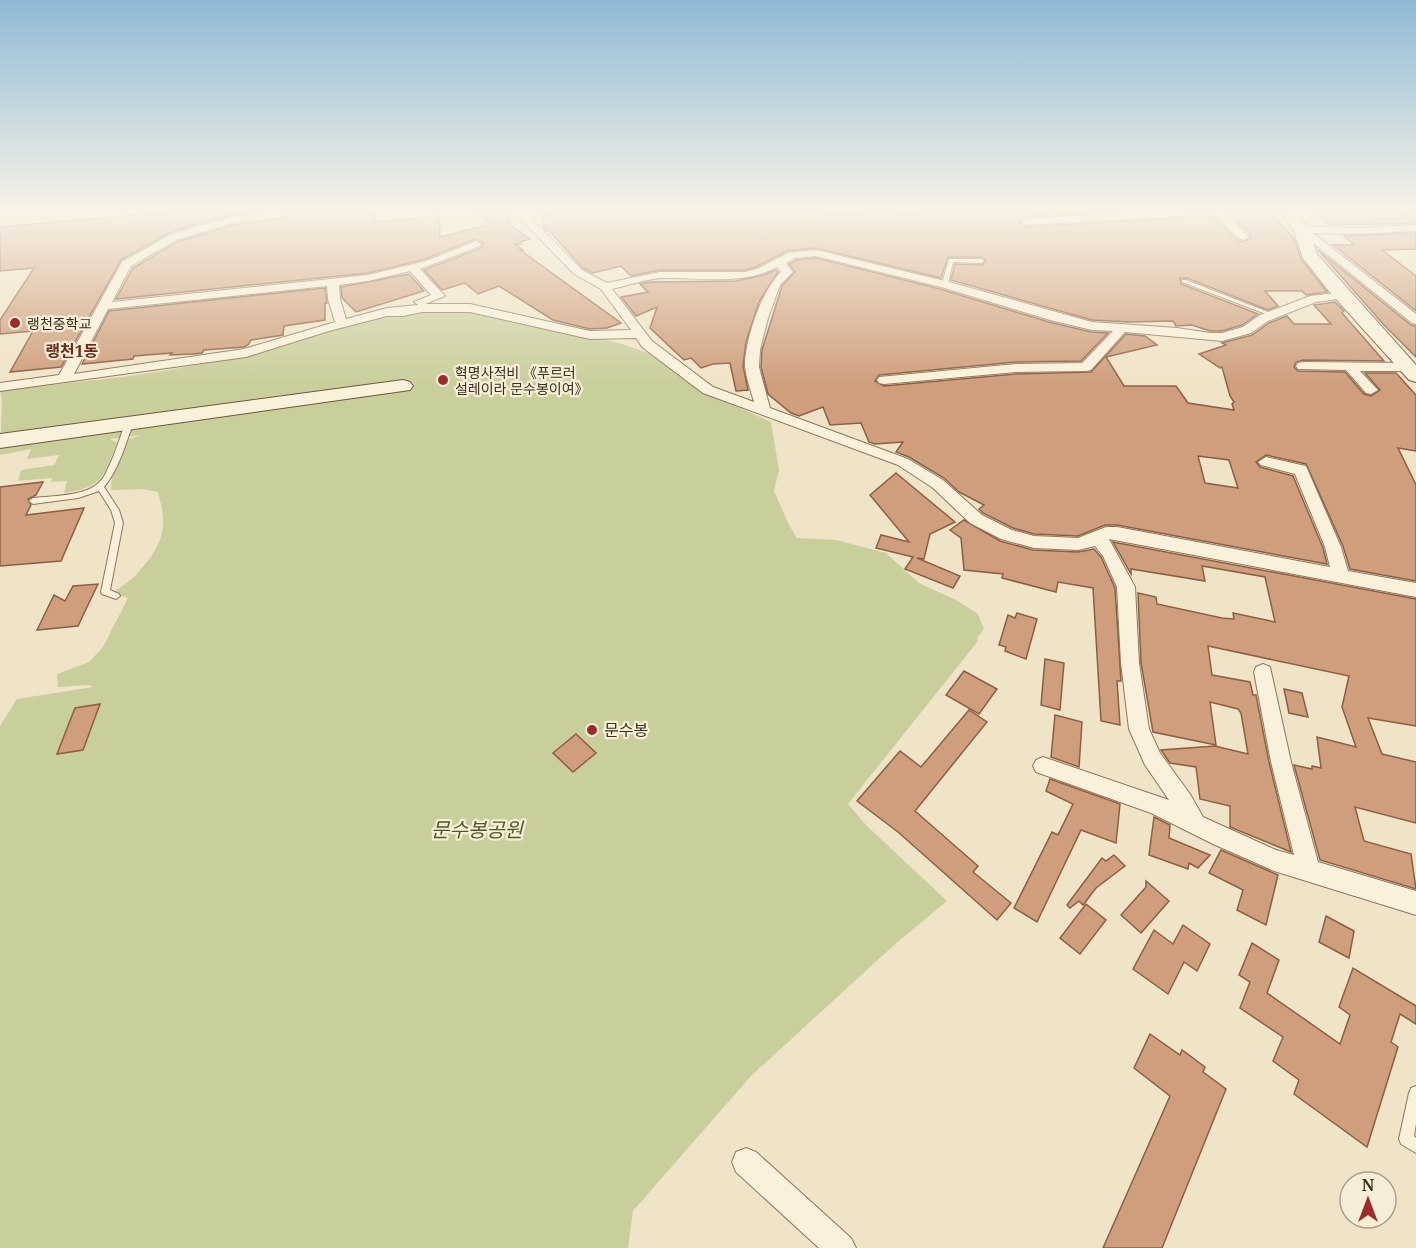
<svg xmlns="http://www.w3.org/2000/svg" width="1416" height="1248" viewBox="0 0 1416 1248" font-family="'Noto Serif','Noto Sans KR',serif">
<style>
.green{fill:#c9cf9b}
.building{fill:#cf9f7d;stroke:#8d5f41;stroke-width:1.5;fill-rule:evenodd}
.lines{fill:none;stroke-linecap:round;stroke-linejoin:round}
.lane-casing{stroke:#8d765c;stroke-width:2}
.street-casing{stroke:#8d765c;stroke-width:2}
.secondary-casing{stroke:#6f573f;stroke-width:2}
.lane{fill:#faf1dc;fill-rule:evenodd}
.street{fill:#faf1dc;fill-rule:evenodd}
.secondary{fill:#faf1dc;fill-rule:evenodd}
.poi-dot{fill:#9e2a2b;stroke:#f7eed8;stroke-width:2}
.labels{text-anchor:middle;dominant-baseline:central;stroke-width:4.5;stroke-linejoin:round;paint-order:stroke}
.far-poi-label{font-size:14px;fill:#3d2e20;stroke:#f7eed8;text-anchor:start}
.far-quarter-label{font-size:16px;font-weight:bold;fill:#6b2e1e;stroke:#f7eed8}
.poi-label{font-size:16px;fill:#3d2e20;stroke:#f7eed8;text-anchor:start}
.near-park-label{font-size:20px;font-style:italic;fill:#4d5a26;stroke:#f7eed8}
</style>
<rect width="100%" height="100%" fill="#f0e4c8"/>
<path class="green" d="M443 305 616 342 648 353 702 391 771 422 779 470 774 491 789 525 797 538 836 540 886 553 919 583 956 600 978 614 984 629 977 638 978 641 848 804 867 826 947 901 893 946 751 1076 633 1211 628 1248H0V726L17 699 93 687 89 685 58 687 57 674 89 662 103 647 128 598 113 593C120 587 129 582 135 576 162 546 169 531 158 492L142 489 111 490 112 473 128 440 140 435 110 439 117 443C103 476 104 487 64 493L67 481 51 482 52 478 18 481 21 470 54 465 59 455 27 459 31 449 0 455 2 400 0 391 130 376 198 365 281 346 358 322Z"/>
<g class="building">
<path d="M194 210H376L375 222 439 216 440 237 492 224 472 210H505L512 226 530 239 520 242 521 244H515L523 250H520L621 323 607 328 590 329 553 320 499 286 478 294 465 283 442 290 424 270 481 248 483 243 475 239 425 259 368 273 116 299 133 268 177 242 233 225 285 218V212L279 210 232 215 193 225 167 234 121 260 61 367 10 372 33 331 0 334V320L34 268 0 271V227Z"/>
<path d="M552 210H801V216L890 211 901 214 944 210H1148L1026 217 1019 223 1026 227 1212 216 1238 241 1243 242 1250 239 1251 235 1230 215 1235 210H1268L1294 239 1301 259 1327 292 1306 295 1302 291H1265L1278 306 1268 310 1187 278H1180L1181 284 1258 314 1242 325 1222 331H1210L1192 325 1176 326 1173 321 1129 322 1092 320 951 280 955 264 982 265 986 260 981 257H948L941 278 816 248 787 251 756 267 745 270H660L631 276 621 266 593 273 583 268 550 232 544 229 543 213H552Z"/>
<path d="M1397 210 1405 215H1416V223L1329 225 1313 212Z"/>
<path d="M1416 233V249L1382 250 1416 276V311L1333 245H1354L1344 236Z"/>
<path d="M1318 250 1411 325 1416 326V357L1384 325Z"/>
<path d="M816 258 940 289 1049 322 1091 332 1108 333 1081 361 1016 362 879 375 875 381 884 386 1016 374 1091 372 1126 334 1145 336 1157 345 1106 357 1124 386H1176L1188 403 1234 410 1232 404 1234 402 1230 396 1222 367 1220 368 1199 354 1226 345 1222 343 1252 335 1269 323 1287 316 1294 324H1331L1314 305 1335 302 1344 311 1342 313 1384 361 1303 360 1296 362 1294 367 1298 371 1345 372 1364 394 1371 396 1380 390 1365 373H1396L1416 395V451L1398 448 1416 485V581L1350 569 1343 546 1306 464 1266 455 1256 462 1260 467 1293 476 1323 548 1327 564 1117 525H1105L1078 536 1034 534 1013 528 983 513 979 509 984 505 959 492 944 478 909 457 896 452 903 442 875 444 869 442 861 423 830 425 823 407 799 416 791 413 768 394 761 367 762 350 782 286 795 272 789 264 796 260ZM1198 456 1229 460 1238 488 1205 483Z"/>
<path d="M776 270 778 272 759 302 746 342 743 366 748 390 736 391 730 363 713 364 701 368 691 358 684 360 650 328 657 307 636 316 621 297 648 292 640 284 651 282 736 281 764 275Z"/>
<path d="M409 274 424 291 356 312 342 298 341 287Z"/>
<path d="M325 288 327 303H325V320L284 326 283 335 251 340 248 345 244 347 204 350 202 353 193 354 170 355 172 353 134 356 133 359 82 364 109 311Z"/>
<path d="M896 473 955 522 930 534 924 559 917 558 960 576 953 588 905 569 913 557 876 548 881 535 909 542 870 495Z"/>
<path d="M43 482 36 495 28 499 31 505 26 515 84 508 61 561 0 566V487Z"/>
<path d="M964 520 1000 541 1033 550 1078 552 1094 549 1101 557 1115 588 1121 681H1117L1120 725 1101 721 1093 588 1058 582 1056 592 1002 578 1003 574 964 570 961 538 950 530Z"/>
<path d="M1113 542 1416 599V726L1368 718 1382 754 1416 762V823L1355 807 1364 841 1411 854 1416 889 1320 860 1294 765 1312 769V766L1321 768 1317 737 1356 747 1342 707 1349 676 1208 646 1212 675 1250 682 1253 695H1256L1269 762 1291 852 1230 827V806L1200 799 1196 767 1170 763 1161 750 1215 746 1248 754 1241 713 1238 709 1210 702 1216 745 1153 732 1141 663 1138 593 1156 597 1157 604 1222 618 1234 619 1233 613 1275 622 1265 577 1202 566 1205 581 1131 569V574Z"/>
<path d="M98 584 78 626 37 630 54 595 65 601 73 586Z"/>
<path d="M1017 613 1037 619 1026 659 1005 651 1006 647 999 645 1008 615 1015 618Z"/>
<path d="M1045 659 1064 663 1060 710 1041 705Z"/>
<path d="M964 671 997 689 979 714 946 695Z"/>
<path d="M1284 689 1302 693 1308 717 1289 713Z"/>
<path d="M100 704 83 750 57 754 75 708Z"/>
<path d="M969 710 987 722 915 811 978 866 973 872 1011 903 997 920 898 832 857 801 900 751 921 767Z"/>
<path d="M1055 715 1082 722 1079 767 1051 757Z"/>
<path d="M576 734 596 753 573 772 553 753Z"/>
<path d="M1050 779 1120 804 1116 843 1081 830 1037 922 1014 908 1052 832 1058 835 1073 804 1046 791Z"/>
<path d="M1154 817 1170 825 1169 838 1210 855 1198 868 1189 863 1188 869 1149 855Z"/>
<path d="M1221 850 1278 875 1266 925 1237 910 1243 890 1209 873Z"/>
<path d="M1114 855 1125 866 1096 888 1083 905 1079 901 1070 908 1067 905 1102 858 1106 861Z"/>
<path d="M1146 881 1169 901 1141 933 1121 915 1146 887Z"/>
<path d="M1086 904 1106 920 1080 954 1060 938Z"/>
<path d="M1326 916 1354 931 1349 958 1319 942Z"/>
<path d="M1183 925 1210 944 1197 971 1184 962 1168 994 1133 969 1154 930 1173 944Z"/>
<path d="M1252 943 1279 960 1267 993 1340 1044 1350 1015 1339 1007 1353 968 1416 1006V1024L1400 1014 1391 1042 1398 1047 1367 1147 1294 1094 1299 1080 1273 1061 1283 1037 1240 1008 1250 982 1239 975Z"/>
<path d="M1150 1034 1180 1055 1182 1050 1205 1067 1203 1072 1226 1089 1162 1248H1103L1170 1096 1134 1068Z"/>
</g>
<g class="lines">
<defs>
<g id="lane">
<path d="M949 259H981L984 261 981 263 953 262 948 284 945 286 942 284Z"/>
<path d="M1182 280H1186L1276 315 1271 316 1182 282Z"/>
<path d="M126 422H132L133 424C125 445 119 469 104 487L119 510 123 523 110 590 119 594 120 596 116 599 102 594 101 592 115 523 111 510 99 491 78 498 33 504 29 501 33 498C51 496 82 496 96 485 103 480 106 473 109 466 116 452 120 436 126 422Z"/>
<path d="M1416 1086V1124L1414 1136 1416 1138V1153L1401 1144 1399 1139 1409 1093 1411 1088Z"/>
</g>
<g id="street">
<path d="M512 210H523L582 270 607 283 660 272H745L757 269 788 253 816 250 949 282 1092 322 1177 328 1210 333H1222L1243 327 1260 315 1310 296 1345 292V298L1316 302 1268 321 1251 333 1222 341 1125 332 1091 370 1086 371 1016 372 884 384 879 383 877 380 879 377 1016 364 1082 363 1113 331 1092 330 1050 320 941 287 816 256 795 258 786 263 793 272 780 285 768 318 760 350 759 367 770 408 908 459 943 480 982 515 1012 530 1034 536 1078 538 1106 527H1117L1330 567 1325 547 1295 474 1261 465 1258 462 1266 457 1306 466 1341 547 1348 571 1416 583V597L1109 539 1135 587 1139 663 1149 729 1160 753 1190 794 1203 817 1276 850 1294 855 1271 762 1254 672 1256 667 1263 664 1270 667 1291 762 1318 862 1416 891V915L1274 871 1213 844 1151 813 1036 772 1033 766 1036 760 1043 757 1169 800 1145 765 1129 729 1121 663 1117 587 1103 556 1095 546 1078 550 1034 548 1001 539 970 523 933 488 898 465 703 393 642 347 636 338 590 339 470 312H422L403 316H387L329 331 246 357 0 391V383L59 375 122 262 168 236 194 227 233 217 279 212 283 213V217L233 223 176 240 131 266 112 302 368 275 426 261 476 241 481 244 480 246 420 269 445 296 425 304H470L590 331 631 330 601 289 574 274ZM777 267 781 272C762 290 745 339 745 366 746 378 751 391 754 402L713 387 652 341 612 289C629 285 646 279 663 278 701 277 742 286 777 267ZM410 271 431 295 414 302 418 305 387 308 346 319 340 299 339 285 368 281ZM327 286 328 299 335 322 244 349 74 374 108 309Z"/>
<path d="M1181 210H1233L1232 212 1225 213 1249 237 1244 240 1240 239 1213 214 1026 225 1021 222 1026 219Z"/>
<path d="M1416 225V231L1356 234 1313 233 1416 314V324L1412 323 1296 229 1301 226 1356 228Z"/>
<path d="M1303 362 1407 363 1414 367 1407 371H1360L1378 390 1371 394 1366 393 1346 370 1298 369 1296 366 1298 363Z"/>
<path d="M746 1148 756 1152 851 1238 856 1248H819L736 1172 732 1162 736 1152Z"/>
</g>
<g id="secondary">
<path d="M1280 210H1294L1309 229 1317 254 1416 365V382L1409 380 1327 289 1303 258 1293 229Z"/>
<path d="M403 380 410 382 413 386 410 390 0 448V434Z"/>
</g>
</defs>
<use href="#lane" class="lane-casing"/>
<use href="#street" class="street-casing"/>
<use href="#secondary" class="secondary-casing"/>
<use href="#lane" class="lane"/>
<use href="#street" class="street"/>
<use href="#secondary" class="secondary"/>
</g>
<linearGradient id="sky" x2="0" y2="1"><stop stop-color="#8fbad6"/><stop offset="0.55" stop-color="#f8f3e6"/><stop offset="1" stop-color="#f8f3e6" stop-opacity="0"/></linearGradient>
<rect width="1416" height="384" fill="url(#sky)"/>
<g class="poi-dot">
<circle cx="15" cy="323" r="6"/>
<circle cx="443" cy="380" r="6"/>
<circle cx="592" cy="730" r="6"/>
</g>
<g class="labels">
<g class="far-poi-label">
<text x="27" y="323">랭천중학교</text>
<text x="455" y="372">혁명사적비 《푸르러<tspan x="455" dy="16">설레이라 문수봉이여》</tspan></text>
</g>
<g class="far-quarter-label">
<text x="72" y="351">랭천1동</text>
</g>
<g class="poi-label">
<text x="604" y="730">문수봉</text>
</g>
<g class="near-park-label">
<text x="477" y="829">문수봉공원</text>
</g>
</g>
<g transform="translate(1368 1200)"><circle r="28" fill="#f7eed8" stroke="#ada18e" stroke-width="1.5"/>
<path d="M0-4.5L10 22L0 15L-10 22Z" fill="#9e2a2b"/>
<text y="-9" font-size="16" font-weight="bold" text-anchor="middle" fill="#3d2e20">N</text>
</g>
</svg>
